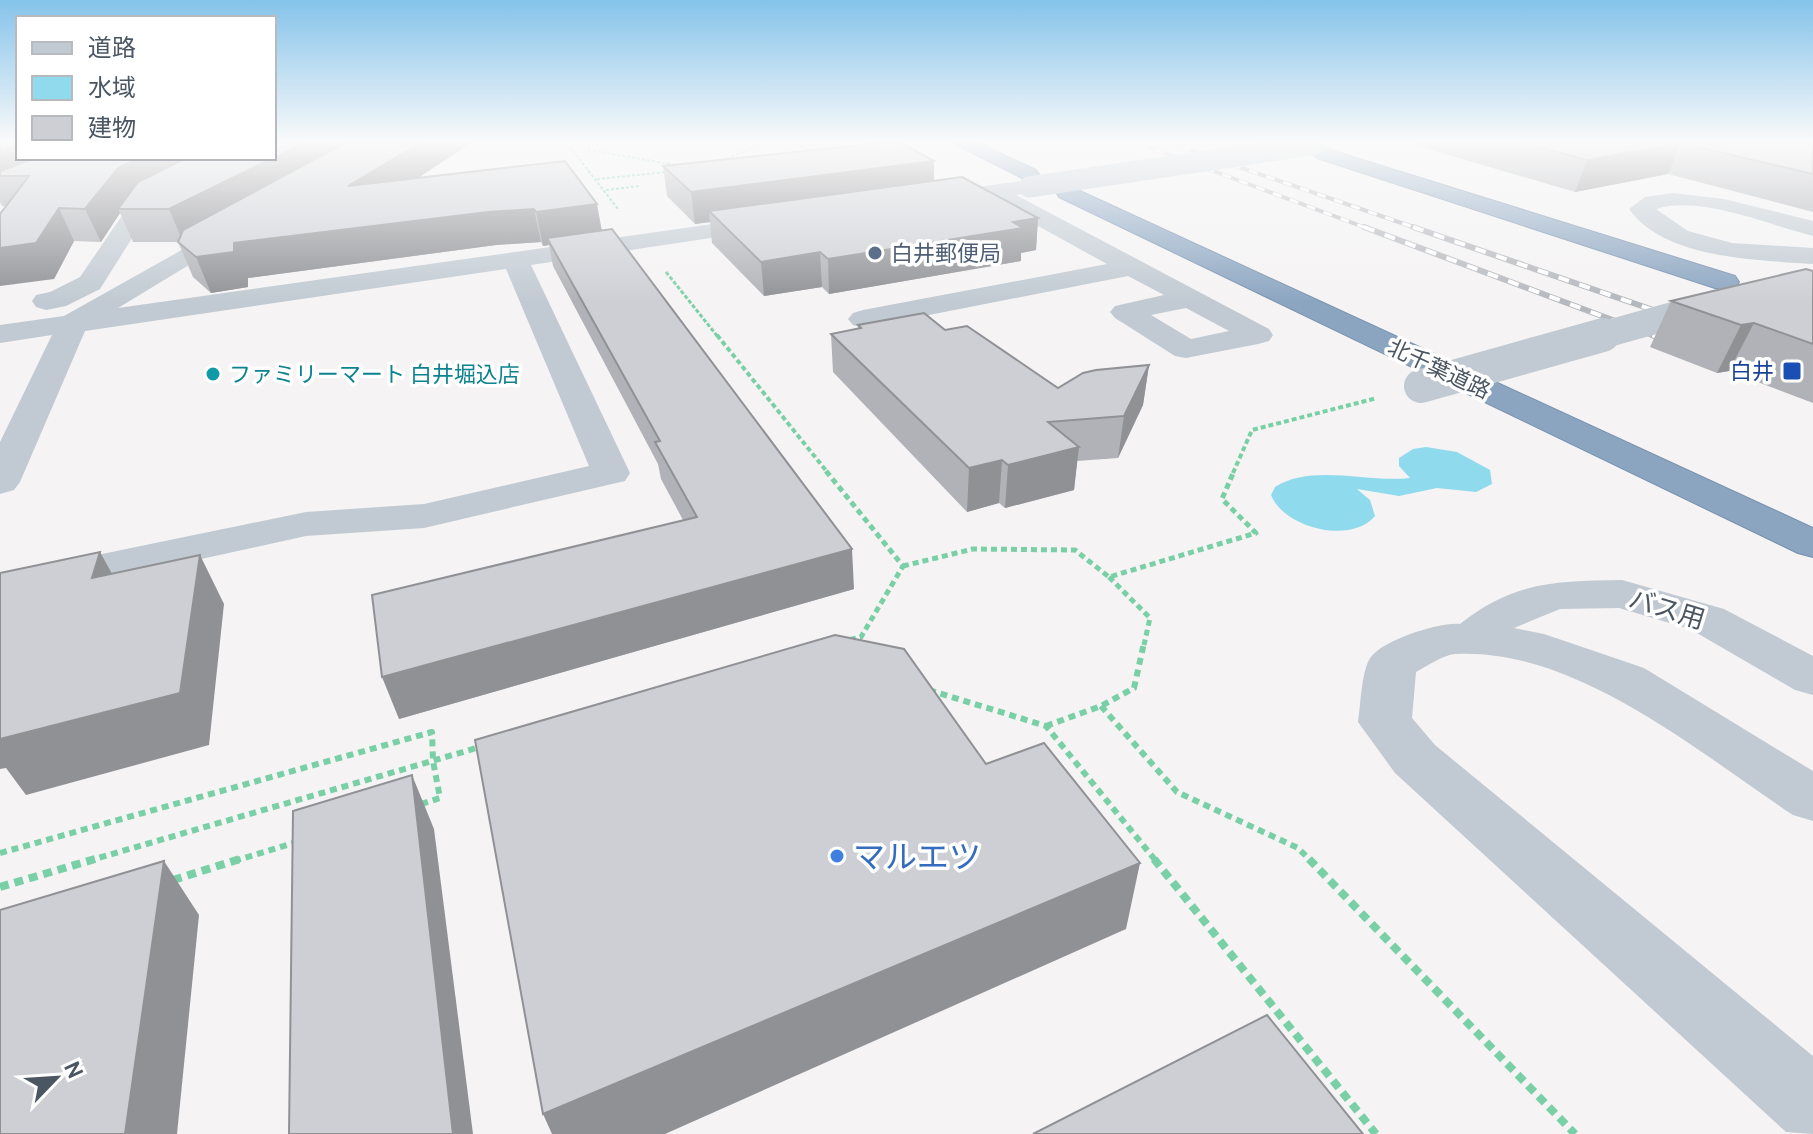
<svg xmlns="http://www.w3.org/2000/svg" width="1813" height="1134" viewBox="0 0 1813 1134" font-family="Cabin,'Noto Sans JP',sans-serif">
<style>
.water{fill:#90daee}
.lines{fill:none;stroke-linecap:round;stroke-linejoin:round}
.highway-casing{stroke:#7690ad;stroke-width:2}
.path-far5{stroke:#7ad0a6;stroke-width:2;stroke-dasharray:3 2;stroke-linecap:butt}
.path-far4{stroke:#7ad0a6;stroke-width:3;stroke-dasharray:4 2;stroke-linecap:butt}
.path-far3{stroke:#7ad0a6;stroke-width:4;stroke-dasharray:5 3;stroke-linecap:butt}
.path-far2{stroke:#7ad0a6;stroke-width:5;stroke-dasharray:6 4;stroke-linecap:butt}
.path-far1{stroke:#7ad0a6;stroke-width:6;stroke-dasharray:7 5;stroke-linecap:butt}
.path{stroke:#7ad0a6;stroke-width:8;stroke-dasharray:9 6;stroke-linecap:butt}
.minor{fill:#c1cad2;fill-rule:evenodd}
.highway{fill:#8ba5c1;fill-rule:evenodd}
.rail-far2-casing{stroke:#b5b8bd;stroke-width:4}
.rail-far1-casing{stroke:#b5b8bd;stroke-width:6}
.rail-casing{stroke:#b5b8bd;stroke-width:7}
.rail-far2{stroke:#fff;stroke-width:3;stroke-dasharray:9;stroke-linecap:butt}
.rail-far1{stroke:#fff;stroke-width:4;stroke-dasharray:11;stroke-linecap:butt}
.rail{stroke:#fff;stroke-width:5;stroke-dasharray:14;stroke-linecap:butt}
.minor-bridge-far2{stroke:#c1cad2;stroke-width:21}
.minor-bridge-far1{stroke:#c1cad2;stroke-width:27}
.minor-bridge{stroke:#c1cad2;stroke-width:34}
.wall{fill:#b0b2b7}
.shaded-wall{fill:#909195}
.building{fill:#cdcfd5;stroke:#909195;stroke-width:2}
.service-dot{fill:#5c6f8a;stroke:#fff;stroke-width:3}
.transit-dot{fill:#1a4fb4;stroke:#fff;stroke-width:3}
.culture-dot{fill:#0f9aa8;stroke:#fff;stroke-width:3}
.shop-dot{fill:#3f7fe0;stroke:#fff;stroke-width:3}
.labels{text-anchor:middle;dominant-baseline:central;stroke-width:7;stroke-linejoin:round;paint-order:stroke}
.far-service-label{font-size:22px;fill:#4e5e75;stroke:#fff;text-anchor:start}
.far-street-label{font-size:22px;fill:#4a5661;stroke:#fff}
.far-transit-label{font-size:22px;fill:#164399;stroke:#fff;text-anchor:end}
.far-culture-label{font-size:22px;fill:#0d838f;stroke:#fff;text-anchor:start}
.street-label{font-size:26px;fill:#4a5661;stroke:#fff}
.near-shop-label{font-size:32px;fill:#366cbe;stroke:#fff;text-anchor:start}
</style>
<rect width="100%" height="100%" fill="#f5f3f3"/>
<path class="water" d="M1426 447 1457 452 1490 470 1492 484 1476 492 1437 488 1399 496 1357 489 1370 500 1375 516C1351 545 1284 528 1271 495L1275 487C1312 463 1368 483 1410 478L1399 466V458L1413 449Z"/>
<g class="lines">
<defs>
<g id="highway">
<path d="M953 143H978L1036 170 1039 174 1029 180 1022 178Z"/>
<path d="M1324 148 1735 276 1739 282 1735 288H1715L1317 158 1314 154Z"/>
<path d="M1067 185 1813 528V557L1798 553 1059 197 1056 192 1059 187Z"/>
</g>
</defs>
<use href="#highway" class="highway-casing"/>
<g class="path-far5">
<path d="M567 143 618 209"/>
<path d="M599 143 584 149 681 166"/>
<path d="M796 143 813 154"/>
<path d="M722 160 765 143"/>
<path d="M597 179 668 172"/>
<path d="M606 190 640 186"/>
</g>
<path class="path-far4" d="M666 272 718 337"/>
<g class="path-far3">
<path d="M717 335 828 473"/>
<path d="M1233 473 1252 430 1377 398"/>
</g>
<g class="path-far2">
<path d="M826 471 903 566 861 637 847 640"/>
<path d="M903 566 973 549 1075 550 1109 577 1256 533 1222 499 1234 471"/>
<path d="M1109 577 1150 618 1144 645"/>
</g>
<g class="path-far1">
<path d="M929 690 1046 726 1156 861"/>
<path d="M1101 706 1177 792 1298 848 1311 861"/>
<path d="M1046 726 1101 706 1134 688 1144 643"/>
<path d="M0 853 432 732 433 761 440 798 418 805"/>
<path d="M88 861 480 747"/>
<path d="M234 861 297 842"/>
</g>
<g class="path">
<path d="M1154 859 1376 1134"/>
<path d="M1309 859 1575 1134"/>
<path d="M173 880 240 859"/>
<path d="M0 887 95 859"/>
</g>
<g class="minor">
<path d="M221 158H247L149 211 100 289 66 306 46 310 36 307 32 301 36 295 50 292 80 277 132 201Z"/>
<path d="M1029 180 1037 182 1040 187 1037 192 1016 195 1269 329 1273 335 1269 341 1258 344 1186 358 1175 356 1115 318 1110 312 1115 306 1164 295 1128 276 863 328 853 325 848 319 853 313 863 310 1107 264 989 199 933 207 922 200 933 193ZM1186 308 1229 331 1191 339 1151 315Z"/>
<path d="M1673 193 1724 199 1813 221V236C1769 225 1700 195 1656 209L1688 231 1732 243 1813 248V264C1758 260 1664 259 1629 209L1645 197Z"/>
<path d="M770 216 778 218 782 223 778 228 531 265 630 473 625 481 424 528 306 536 0 603V575L306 512 424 504 589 466 506 269 85 331 20 482 14 490 0 494V442L52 335 0 343V325L64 316 237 219 245 221 249 226 245 231 118 308Z"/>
<path d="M1622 580 1724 609 1813 656V695L1795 690 1690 629 1619 608 1560 609 1514 628 1544 634 1644 668 1813 771V821L1793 815C1698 752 1574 647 1455 654 1443 655 1427 666 1416 672L1412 718 1435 745 1813 1056V1134L1786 1132 1395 773 1358 722C1361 703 1361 676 1369 660 1379 641 1439 622 1460 624 1513 581 1558 581 1622 580Z"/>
</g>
<use href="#highway" class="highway"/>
<defs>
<g id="rail-far2">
<path d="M1138 143 1369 229"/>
<path d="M1181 147 1419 229"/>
</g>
<g id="rail-far1">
<path d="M1364 227 1658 337"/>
<path d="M1413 227 1688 322"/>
</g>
<path id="rail" d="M1653 335 1674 343"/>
</defs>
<use href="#rail-far2" class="rail-far2-casing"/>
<use href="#rail-far1" class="rail-far1-casing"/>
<use href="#rail" class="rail-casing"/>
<use href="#rail-far2" class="rail-far2"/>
<use href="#rail-far1" class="rail-far1"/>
<use href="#rail" class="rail"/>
<path class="minor-bridge-far2" d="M1029 187 1312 145"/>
<path class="minor-bridge-far1" d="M1596 337 1721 302"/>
<path class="minor-bridge" d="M1421 386 1603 335"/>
</g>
<g class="wall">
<path d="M0 143 18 158 471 143 418 178 602 230 854 589 399 719 683 520 661 479 658 464 553 266 549 245 543 246 541 242 496 245 248 278V287L211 293 193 277 178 242H133L120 213 101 242 74 241 54 279 6 206H2L0 202Z"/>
<path d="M1412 143H1813V212L1668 174 1575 192 1411 144Z"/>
<path d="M934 161V180L1038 218 1036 250 1021 253V261L829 294 822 287 764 296 712 243 710 222 695 224 667 196 663 166Z"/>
<path d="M1813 271V403L1729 371 1717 373 1650 347 1671 301Z"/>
<path d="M858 325 1058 388 1149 365 1143 405 1118 458 1077 461 1074 490 1005 508 999 503 967 512 833 372 831 334 858 329Z"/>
</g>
<g class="shaded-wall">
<path d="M304 143H366L183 242 169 209Z"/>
<path d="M420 143H471L358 217 348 186Z"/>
<path d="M1681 143 1668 174 1575 192 1587 160Z"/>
<path d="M18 145V158H73L0 176V151Z"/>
<path d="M140 158H214L118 209 120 213 101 242 85 209 118 168Z"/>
<path d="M934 161V190L709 211 710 222 695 224 691 192Z"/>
<path d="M597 204 603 237 547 238 549 245 543 246 536 212Z"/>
<path d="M59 208 74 241 54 279 0 286V248Z"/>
<path d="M534 209 541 242 496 245 248 278V287L211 293 196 257 234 243 488 212Z"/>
<path d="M1038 218 1036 250 1021 253V261L829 294 828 259Z"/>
<path d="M820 252 822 287 764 296 761 262Z"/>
<path d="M1754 323 1729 371 1717 373 1741 325Z"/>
<path d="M1149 365 1143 405 1118 458 1124 416Z"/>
<path d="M1079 447 1074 490 1005 508 1008 465Z"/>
<path d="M1002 460 999 503 967 512 969 468Z"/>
<path d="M852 549 854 589 399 719 382 677Z"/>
<path d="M100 552 127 601 92 578Z"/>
<path d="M200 555 224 604 209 745 26 795 6 768 0 769V709Z"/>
<path d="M412 775 434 829 473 1134H453Z"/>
<path d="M164 861 199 915 177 1134H125Z"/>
<path d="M1140 863 1126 929 665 1134H552L543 1114Z"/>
</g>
<g class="building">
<path d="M0 143H18V145L0 151Z"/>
<path d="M274 143H304L274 158Z"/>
<path d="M345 143H420L348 186 565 161 597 204 536 212 534 209 488 212 234 243V252L196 257 178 242 183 230Z"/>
<path d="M879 143H901L934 161 691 192 663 166Z"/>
<path d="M1524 143H1813V174L1681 143 1587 160Z"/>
<path d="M35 158H140L118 168 85 209 59 208 36 243 0 248V214L29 176H0V171Z"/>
<path d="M186 158H273L169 209H118L138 182Z"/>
<path d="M962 177 1038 218 1013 222 1023 228 828 259 820 252 761 262 709 211Z"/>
<path d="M612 229 852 549 382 677 372 595 697 517 655 442 660 441 547 238Z"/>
<path d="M1806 269 1813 271V344L1754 323 1741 325 1671 301Z"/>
<path d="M924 313 945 330 967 326 1058 388 1083 373 1096 370 1149 365 1124 416 1048 422 1079 447 1008 465 1002 460 969 468 831 334 861 328 858 325Z"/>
<path d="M100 552 92 578 200 555 180 693 0 739V573Z"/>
<path d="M835 635 904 649 986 764 1044 743 1140 863 543 1114 475 740Z"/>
<path d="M412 775 453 1134H289L293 811Z"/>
<path d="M164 861 125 1134H0V910Z"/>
<path d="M1267 1015 1363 1134H1033Z"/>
</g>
<linearGradient id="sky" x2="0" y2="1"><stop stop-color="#85c3ea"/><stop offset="0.47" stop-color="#fafafa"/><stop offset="1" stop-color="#fafafa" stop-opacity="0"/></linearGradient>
<rect width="1813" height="302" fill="url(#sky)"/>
<circle class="service-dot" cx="875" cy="253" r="8"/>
<rect class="transit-dot" x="1782" y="361" width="20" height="20" rx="4"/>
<circle class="culture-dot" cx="213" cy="374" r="8"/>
<circle class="shop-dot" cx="837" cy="856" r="8"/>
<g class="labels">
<g class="far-service-label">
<text x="891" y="253">白井郵便局</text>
</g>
<g class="far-street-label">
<text transform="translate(1439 369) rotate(25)">北千葉道路</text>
</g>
<g class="far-transit-label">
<text x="1774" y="371">白井</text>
</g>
<g class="far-culture-label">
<text x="229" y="374">ファミリーマート 白井堀込店</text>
</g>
<g class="street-label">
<text transform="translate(1667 609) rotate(17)">バス用</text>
</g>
<g class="near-shop-label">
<text x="853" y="856">マルエツ</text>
</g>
</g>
<rect x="16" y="16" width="260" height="144" fill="#ffffff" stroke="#b7bbc0" stroke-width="2"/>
<rect x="32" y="42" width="40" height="12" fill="#c1cad2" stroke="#b7bbc0" stroke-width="2"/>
<text x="88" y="56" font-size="24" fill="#4a5661">道路</text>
<rect x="32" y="76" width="40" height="24" fill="#90daee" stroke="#b7bbc0" stroke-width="2"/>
<text x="88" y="96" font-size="24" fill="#4a5661">水域</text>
<rect x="32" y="116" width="40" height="24" fill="#cdcfd5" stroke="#b7bbc0" stroke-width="2"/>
<text x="88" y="136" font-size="24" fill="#4a5661">建物</text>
<g transform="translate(56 1078) rotate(65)" stroke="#ffffff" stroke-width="6" paint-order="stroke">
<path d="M0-6L14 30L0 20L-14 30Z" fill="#4a5661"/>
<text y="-12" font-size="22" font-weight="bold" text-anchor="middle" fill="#4a5661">N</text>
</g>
</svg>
